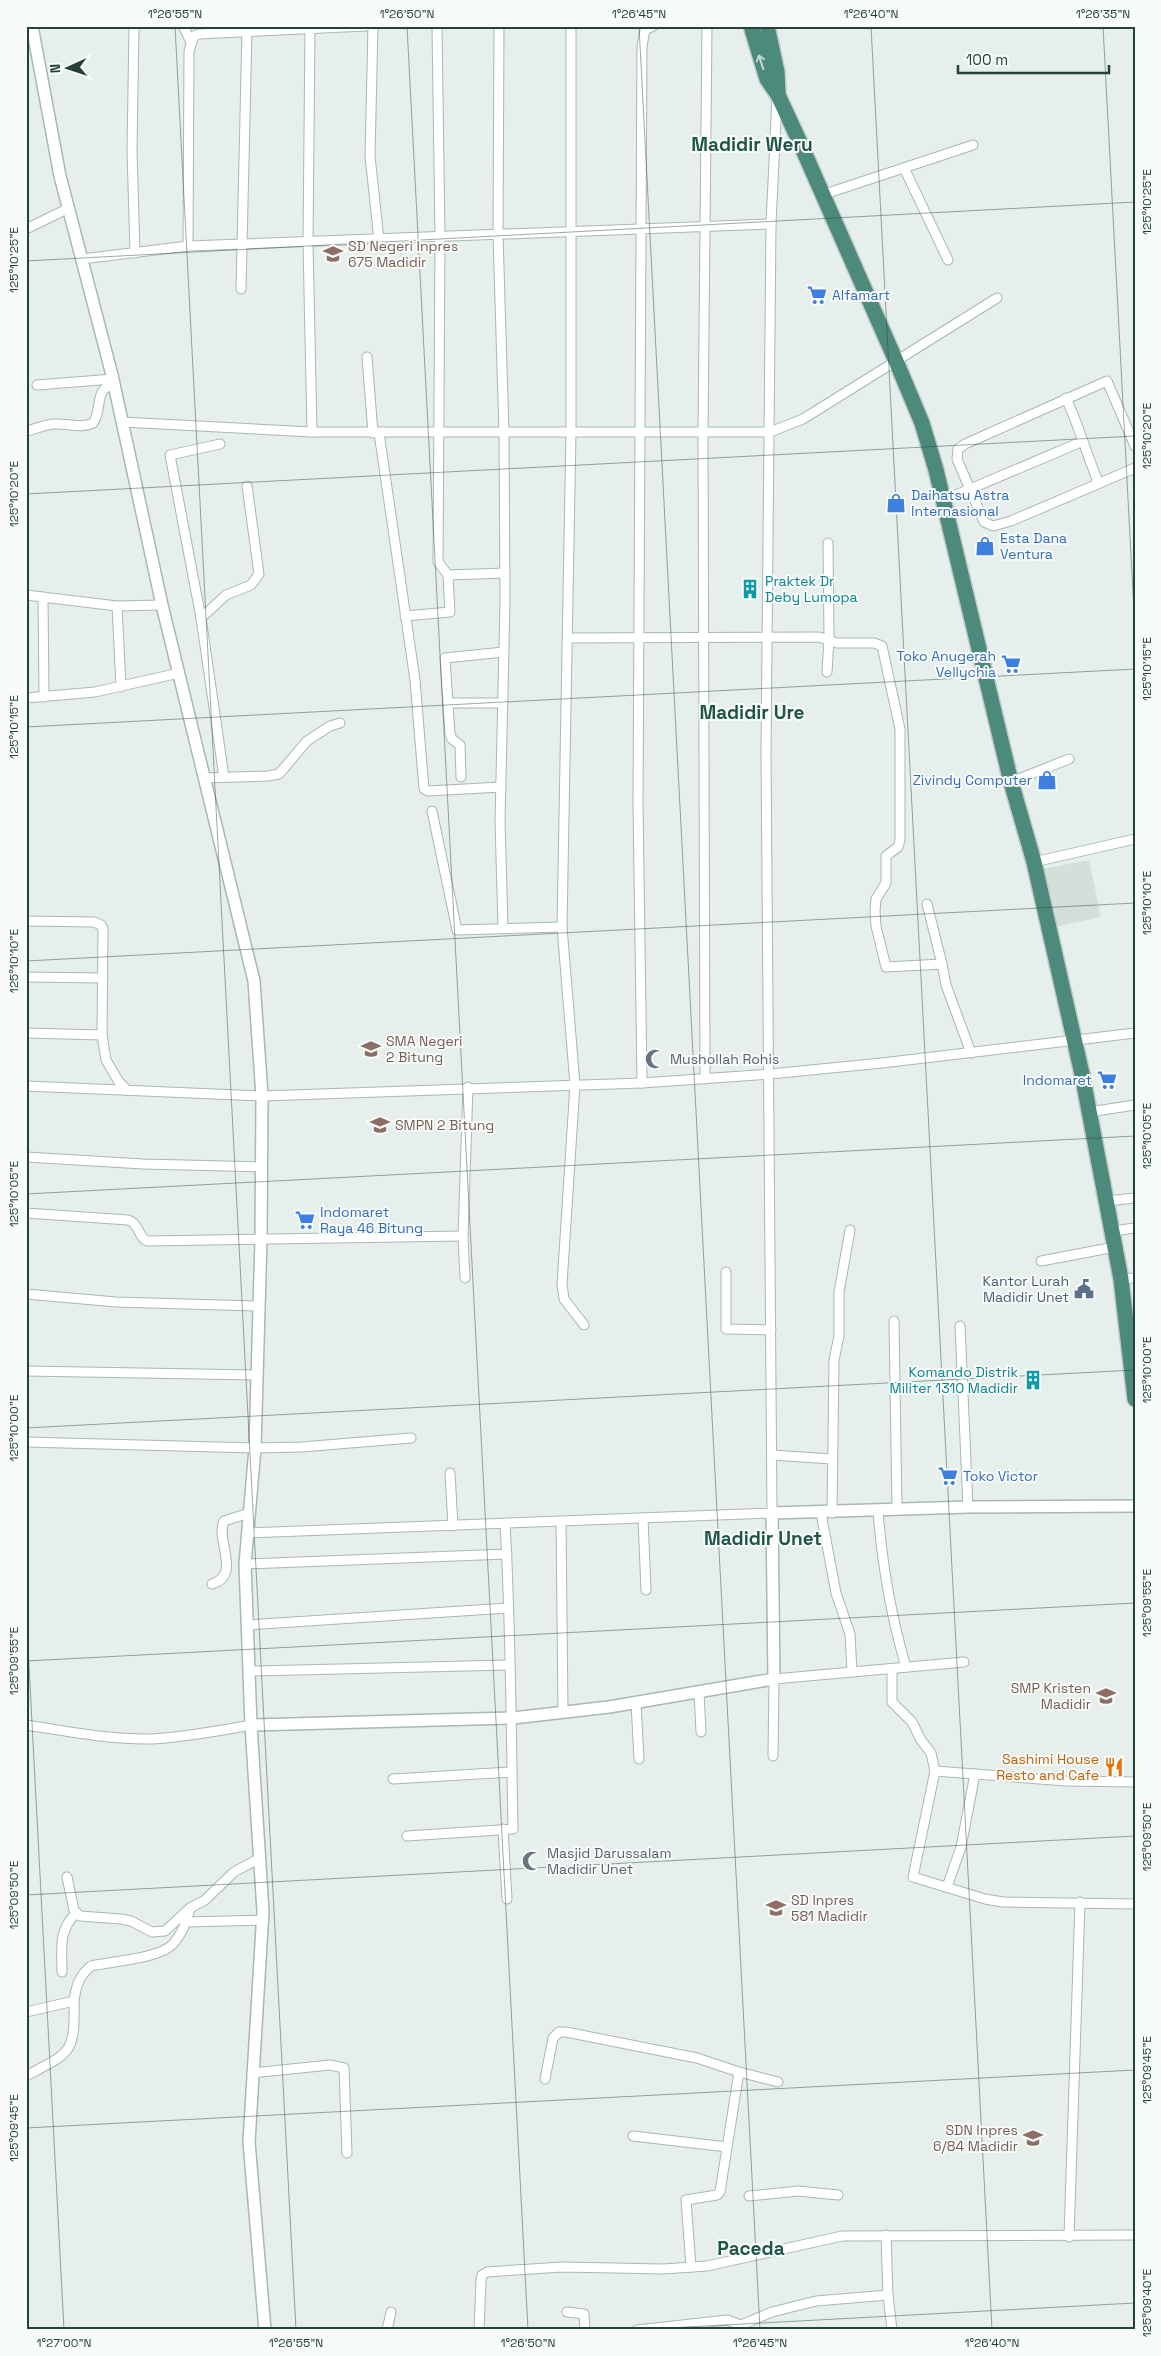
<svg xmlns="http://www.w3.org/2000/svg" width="1161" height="2356" viewBox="0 0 1161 2356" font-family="'Space Grotesk',sans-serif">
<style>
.built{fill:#d4dfda}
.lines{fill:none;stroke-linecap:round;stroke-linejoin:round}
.minor-casing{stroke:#a8b8b2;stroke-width:11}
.tertiary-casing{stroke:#a8b8b2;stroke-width:14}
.trunk-casing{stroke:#c2cac8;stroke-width:18}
.minor{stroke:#fff;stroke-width:9}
.tertiary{stroke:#fff;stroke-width:11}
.trunk{stroke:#4c8a7c;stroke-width:15}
.oneway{stroke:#c4d9d4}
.ticks{fill:none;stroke:#24423a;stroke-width:1;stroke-opacity:0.45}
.labels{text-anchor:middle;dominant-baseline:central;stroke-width:4;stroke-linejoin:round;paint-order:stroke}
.education-label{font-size:14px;fill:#785e54;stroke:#f7fbf9;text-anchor:start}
.shop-label{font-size:14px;fill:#366cbe;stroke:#f7fbf9;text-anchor:start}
.culture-label{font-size:14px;fill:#0d838f;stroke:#f7fbf9;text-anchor:start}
.worship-label{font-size:14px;fill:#5b616d;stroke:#f7fbf9;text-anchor:start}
.service-label{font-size:14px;fill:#4e5e75;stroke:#f7fbf9;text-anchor:end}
.food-label{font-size:14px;fill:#c56008;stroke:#f7fbf9;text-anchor:end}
.district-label{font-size:19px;font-weight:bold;fill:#1f5548;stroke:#f7fbf9}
.neatline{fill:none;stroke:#24423a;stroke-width:2}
.ticks-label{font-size:12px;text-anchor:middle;fill:#24423a}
</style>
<rect width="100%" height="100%" fill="#e6efeb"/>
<path class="built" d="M1089 860 1101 917 1055 927 1043 869Z"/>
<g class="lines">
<defs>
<g id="minor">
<path d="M134 26 132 151 135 253"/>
<path d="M183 26 191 42"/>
<path d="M310 26 308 243 312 432"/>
<path d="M373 26 370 156 379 240"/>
<path d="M437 26 440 237 438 562 448 575 505 573"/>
<path d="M499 26 498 235 504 433 505 602 500 821 503 928"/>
<path d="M571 26V431L562 927 575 1085 562 1284 564 1299 584 1325"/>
<path d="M904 168 948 260"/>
<path d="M822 195 973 145"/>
<path d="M26 229 69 208"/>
<path d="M188 246 189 51 194 36 199 34 366 26"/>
<path d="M82 259 188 246 771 224"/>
<path d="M241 289 247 30"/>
<path d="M367 357 373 433"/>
<path d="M37 385 113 379"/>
<path d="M1066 398C1078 424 1086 452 1097 479L1096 484"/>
<path d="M122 422 312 432H770L803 419 997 298"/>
<path d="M26 431C36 429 44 425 53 424 67 423 81 429 93 423 103 410 93 389 114 384"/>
<path d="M379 433 415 680 424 789 428 791 501 787"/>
<path d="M1135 446 1107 381 965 444 958 449 957 459 984 522 993 526 1011 521 1135 468"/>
<path d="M944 500 1081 442"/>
<path d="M26 595 117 606 162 605"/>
<path d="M43 597 44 697"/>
<path d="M117 606 121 687"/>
<path d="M405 616 450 612 448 575"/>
<path d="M201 618 170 455 220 444"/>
<path d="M568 638 819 637 837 643H874L882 646 900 729V840L898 847 886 856V883L876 899 875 911 876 926 886 967 942 964 946 985 971 1053"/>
<path d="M827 672 829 639 828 543"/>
<path d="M26 698 95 692 179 673"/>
<path d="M448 703H503"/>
<path d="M224 777 201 618 226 595 251 585 259 574 247 486"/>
<path d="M461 777 460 745 452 739 450 734 445 658 504 652"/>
<path d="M204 778 268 776 279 774 307 741 330 726 340 723"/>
<path d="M1011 782 1069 759"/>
<path d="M432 811 457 930 562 927"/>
<path d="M1034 862 1135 839"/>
<path d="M927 904 942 964"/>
<path d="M26 921 94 922 101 925 103 929 102 1035 106 1060 119 1082 127 1090"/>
<path d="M26 977 103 978"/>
<path d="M26 1033 102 1035"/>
<path d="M705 1079 703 433 707 26"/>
<path d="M642 1083 638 802 642 46 645 30 653 26"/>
<path d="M26 1086 262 1096 642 1083 770 1074 882 1063 1135 1033"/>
<path d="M1089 1112 1135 1105"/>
<path d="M26 1157 143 1164 262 1167"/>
<path d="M1107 1201 1135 1198"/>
<path d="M26 1213 128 1220C139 1223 138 1237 147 1241L463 1236"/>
<path d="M1113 1231 1135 1228"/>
<path d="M1041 1261 1115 1247"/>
<path d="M726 1272V1329L771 1330"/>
<path d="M465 1278 463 1236 468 1087"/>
<path d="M1121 1279 1135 1278"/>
<path d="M26 1294 116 1302 258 1306"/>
<path d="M894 1321 897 1509"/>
<path d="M960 1326 968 1507"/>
<path d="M26 1371 258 1375"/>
<path d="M26 1442 255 1448 302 1447 411 1438"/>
<path d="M772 1455 832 1459"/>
<path d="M450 1473 453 1526"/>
<path d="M878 1510C882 1564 891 1616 906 1667"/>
<path d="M821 1513 836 1593 850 1634 852 1672"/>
<path d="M832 1513 834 1360 839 1336V1292L850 1230"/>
<path d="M643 1518 646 1590"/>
<path d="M561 1521 563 1712"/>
<path d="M247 1533 772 1513 766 752 771 224 777 98"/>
<path d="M245 1564 507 1554"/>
<path d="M212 1584C242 1575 215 1540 224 1521L249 1513"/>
<path d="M248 1625 508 1608"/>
<path d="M892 1669V1702L912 1722 921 1740 931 1753 935 1771 913 1877 985 1899 1003 1902 1135 1904"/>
<path d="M249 1671 509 1665"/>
<path d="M699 1692 701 1732"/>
<path d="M636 1703 639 1759"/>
<path d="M26 1725C67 1731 110 1740 152 1739 186 1737 218 1731 251 1725"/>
<path d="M773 1756 774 1679 964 1662"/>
<path d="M935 1771 1066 1781 1135 1782"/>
<path d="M393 1779 512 1772"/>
<path d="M503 1829 507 1899"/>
<path d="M407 1836 513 1829C511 1727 511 1625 505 1524"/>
<path d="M67 1877 74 1910 80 1916 121 1919 131 1921 152 1932 165 1931 190 1908 205 1900 234 1872 260 1858"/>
<path d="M947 1887 961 1847 975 1774"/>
<path d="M186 1922 262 1920"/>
<path d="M62 1972C62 1948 58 1931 76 1913"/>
<path d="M26 2012 74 2001C76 1986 79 1976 91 1966 112 1961 159 1959 173 1944 182 1934 187 1921 190 1908"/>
<path d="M252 2073 330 2065 344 2068 347 2153"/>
<path d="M26 2076C71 2052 75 2054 74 2001"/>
<path d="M545 2079 553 2038 559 2032H566L697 2058 739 2072 778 2082"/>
<path d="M633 2136 727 2147"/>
<path d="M749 2196 798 2191 838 2195"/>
<path d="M886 2235 888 2295 892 2330"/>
<path d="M1069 2237 1080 1902"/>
<path d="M691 2267 686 2200 717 2195 720 2192 739 2072"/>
<path d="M567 2312 584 2314 585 2330"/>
<path d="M387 2330 391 2312"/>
<path d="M479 2330 481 2280 482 2275 487 2272 562 2267 663 2269 707 2266 842 2236 1135 2235"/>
<path d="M637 2330 727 2320 741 2325"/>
<path d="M740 2330 741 2325 772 2312 816 2301 888 2295"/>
</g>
<g id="tertiary">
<path d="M32 26 60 176 112 375 162 605 254 981 262 1096 261 1239 255 1448 245 1564 251 1725 263 1911 249 2142 265 2330"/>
<path d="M251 1725 513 1718 609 1707 774 1679 772 1513 968 1507 1135 1506"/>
</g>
<g id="trunk">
<path d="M751 26 767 79 778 95 797 136 896 361 922 423 936 470 1011 782 1034 862 1082 1074 1121 1279 1135 1399"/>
<path d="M767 26 777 72 778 94"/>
</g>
</defs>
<use href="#minor" class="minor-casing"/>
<use href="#tertiary" class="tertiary-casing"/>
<use href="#trunk" class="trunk-casing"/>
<use href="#minor" class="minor"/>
<use href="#tertiary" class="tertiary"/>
<use href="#trunk" class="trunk"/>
</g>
<defs><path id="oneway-shaft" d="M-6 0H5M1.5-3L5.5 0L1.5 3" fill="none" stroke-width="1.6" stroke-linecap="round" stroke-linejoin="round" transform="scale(1.25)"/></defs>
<use class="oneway" href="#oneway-shaft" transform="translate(761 62) rotate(-108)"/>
<path class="ticks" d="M175 26 296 2330M407 26 528 2330M639 26 760 2330M871 26 992 2330M1103 26 1135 631M26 27 42 26M26 261 1135 202M26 494 1135 436M26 727 1135 669M26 961 1135 903M26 1194 1135 1136M26 1428 1135 1370M26 1609 64 2330M26 1661 1135 1603M26 1895 1135 1836M26 2128 1135 2070M631 2330 1135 2303"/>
<defs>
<symbol id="school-bare" viewBox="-9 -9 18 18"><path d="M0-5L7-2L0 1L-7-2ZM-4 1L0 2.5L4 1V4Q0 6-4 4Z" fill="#8d6e63" stroke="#f7fbf9" stroke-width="2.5" paint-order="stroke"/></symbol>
<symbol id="supermarket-bare" viewBox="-9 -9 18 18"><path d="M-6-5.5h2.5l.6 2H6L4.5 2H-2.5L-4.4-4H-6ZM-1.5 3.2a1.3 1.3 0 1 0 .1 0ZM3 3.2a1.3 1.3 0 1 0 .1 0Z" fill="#3f7fe0" stroke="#f7fbf9" stroke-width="2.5" paint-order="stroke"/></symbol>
<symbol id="shop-bare" viewBox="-9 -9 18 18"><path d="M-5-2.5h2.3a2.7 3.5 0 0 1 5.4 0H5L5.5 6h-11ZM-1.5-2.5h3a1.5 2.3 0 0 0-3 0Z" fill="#3f7fe0" stroke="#f7fbf9" stroke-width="2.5" paint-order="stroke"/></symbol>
<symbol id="building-bare" viewBox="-9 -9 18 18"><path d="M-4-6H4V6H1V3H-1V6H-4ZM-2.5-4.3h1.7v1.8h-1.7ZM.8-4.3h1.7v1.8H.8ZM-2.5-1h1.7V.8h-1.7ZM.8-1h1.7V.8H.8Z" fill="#0f9aa8" stroke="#f7fbf9" stroke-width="2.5" paint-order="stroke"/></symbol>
<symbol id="mosque-bare" viewBox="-9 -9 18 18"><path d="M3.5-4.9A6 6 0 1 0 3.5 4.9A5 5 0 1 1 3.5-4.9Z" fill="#6b7280" stroke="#f7fbf9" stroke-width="2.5" paint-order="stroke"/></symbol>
<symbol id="civic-bare" viewBox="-9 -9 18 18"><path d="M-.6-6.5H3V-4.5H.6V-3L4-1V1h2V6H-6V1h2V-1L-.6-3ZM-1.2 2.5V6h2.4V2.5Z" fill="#5c6f8a" stroke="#f7fbf9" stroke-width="2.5" paint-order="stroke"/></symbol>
<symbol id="restaurant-bare" viewBox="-9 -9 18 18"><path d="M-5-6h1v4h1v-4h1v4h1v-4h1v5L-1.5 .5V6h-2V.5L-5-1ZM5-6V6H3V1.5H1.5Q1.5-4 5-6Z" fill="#e8710a" stroke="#f7fbf9" stroke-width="2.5" paint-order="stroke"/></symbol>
</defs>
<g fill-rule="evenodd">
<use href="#school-bare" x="319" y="240" width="28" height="28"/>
<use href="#supermarket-bare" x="803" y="281" width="28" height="28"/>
<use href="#shop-bare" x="882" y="489" width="28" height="28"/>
<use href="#shop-bare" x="971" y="532" width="28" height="28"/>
<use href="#building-bare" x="736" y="575" width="28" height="28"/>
<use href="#supermarket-bare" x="997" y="650" width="28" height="28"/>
<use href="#shop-bare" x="1033" y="766" width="28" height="28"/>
<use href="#school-bare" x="357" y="1035" width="28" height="28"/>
<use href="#mosque-bare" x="641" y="1045" width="28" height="28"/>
<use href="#supermarket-bare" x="1093" y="1066" width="28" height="28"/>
<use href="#school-bare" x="366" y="1111" width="28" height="28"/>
<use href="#supermarket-bare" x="291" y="1206" width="28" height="28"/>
<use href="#civic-bare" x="1070" y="1275" width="28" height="28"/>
<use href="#building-bare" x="1019" y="1366" width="28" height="28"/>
<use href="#supermarket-bare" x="934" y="1462" width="28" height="28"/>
<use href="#school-bare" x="1092" y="1682" width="28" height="28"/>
<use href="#restaurant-bare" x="1100" y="1753" width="28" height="28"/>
<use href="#mosque-bare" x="518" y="1847" width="28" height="28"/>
<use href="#school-bare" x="762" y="1894" width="28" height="28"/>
<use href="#school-bare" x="1019" y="2124" width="28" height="28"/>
</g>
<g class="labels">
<g class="education-label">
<text x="348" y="246">SD Negeri Inpres<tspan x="348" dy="16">675 Madidir</tspan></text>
<text x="386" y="1041">SMA Negeri<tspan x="386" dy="16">2 Bitung</tspan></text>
<text x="395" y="1125">SMPN 2 Bitung</text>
<text x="1091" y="1688" text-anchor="end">SMP Kristen<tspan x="1091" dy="16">Madidir</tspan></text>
<text x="791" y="1900">SD Inpres<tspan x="791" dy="16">581 Madidir</tspan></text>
<text x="1018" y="2130" text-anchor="end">SDN Inpres<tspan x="1018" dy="16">6/84 Madidir</tspan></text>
</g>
<g class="shop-label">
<text x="832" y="295">Alfamart</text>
<text x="911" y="495">Daihatsu Astra<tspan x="911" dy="16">Internasional</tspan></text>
<text x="1000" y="538">Esta Dana<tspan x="1000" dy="16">Ventura</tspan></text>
<text x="996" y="656" text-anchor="end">Toko Anugerah<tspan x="996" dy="16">Vellychia</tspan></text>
<text x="1032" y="780" text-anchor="end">Zivindy Computer</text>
<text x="1092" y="1080" text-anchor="end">Indomaret</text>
<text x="320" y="1212">Indomaret<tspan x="320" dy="16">Raya 46 Bitung</tspan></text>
<text x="963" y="1476">Toko Victor</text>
</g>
<g class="culture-label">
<text x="765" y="581">Praktek Dr<tspan x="765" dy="16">Deby Lumopa</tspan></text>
<text x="1018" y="1372" text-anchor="end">Komando Distrik<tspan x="1018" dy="16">Militer 1310 Madidir</tspan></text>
</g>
<g class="worship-label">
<text x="670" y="1059">Mushollah Rohis</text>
<text x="547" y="1853">Masjid Darussalam<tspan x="547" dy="16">Madidir Unet</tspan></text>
</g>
<g class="service-label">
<text x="1069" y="1281">Kantor Lurah<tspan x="1069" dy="16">Madidir Unet</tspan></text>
</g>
<g class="food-label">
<text x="1099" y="1759">Sashimi House<tspan x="1099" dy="16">Resto and Cafe</tspan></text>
</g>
<g class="district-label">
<text x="752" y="144">Madidir Weru</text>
<text x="752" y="712">Madidir Ure</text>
<text x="763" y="1538">Madidir Unet</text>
<text x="751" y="2248">Paceda</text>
</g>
</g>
<rect width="1161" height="2356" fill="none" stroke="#f7fbf9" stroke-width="55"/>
<g transform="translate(68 68) rotate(267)" stroke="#f7fbf9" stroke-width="4" paint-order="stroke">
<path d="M0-4L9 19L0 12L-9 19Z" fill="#24423a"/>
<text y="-8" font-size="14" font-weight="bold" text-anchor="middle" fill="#24423a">N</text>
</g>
<path d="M958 65v8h151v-8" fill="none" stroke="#24423a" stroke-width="2.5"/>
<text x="966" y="65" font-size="15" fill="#24423a" stroke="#f7fbf9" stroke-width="4" paint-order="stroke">100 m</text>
<rect x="28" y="28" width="1106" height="2300" class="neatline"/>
<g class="ticks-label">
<text x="175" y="18">1°26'55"N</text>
<text x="407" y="18">1°26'50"N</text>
<text x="639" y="18">1°26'45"N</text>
<text x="871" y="18">1°26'40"N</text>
<text x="1103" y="18">1°26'35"N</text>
<text transform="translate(1147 202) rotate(-90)" y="4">125°10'25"E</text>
<text transform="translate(14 260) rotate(-90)" y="4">125°10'25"E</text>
<text transform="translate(1147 436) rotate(-90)" y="4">125°10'20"E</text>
<text transform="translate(14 494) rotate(-90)" y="4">125°10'20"E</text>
<text transform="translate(1147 669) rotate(-90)" y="4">125°10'15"E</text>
<text transform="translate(14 727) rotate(-90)" y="4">125°10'15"E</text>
<text transform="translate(1147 903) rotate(-90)" y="4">125°10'10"E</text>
<text transform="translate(14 961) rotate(-90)" y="4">125°10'10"E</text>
<text transform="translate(1147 1136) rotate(-90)" y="4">125°10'05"E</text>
<text transform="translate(14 1194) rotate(-90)" y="4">125°10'05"E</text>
<text transform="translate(1147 1370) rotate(-90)" y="4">125°10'00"E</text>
<text transform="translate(14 1428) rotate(-90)" y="4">125°10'00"E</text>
<text transform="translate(1147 1603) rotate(-90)" y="4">125°09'55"E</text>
<text transform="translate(14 1661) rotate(-90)" y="4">125°09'55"E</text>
<text transform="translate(1147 1837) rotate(-90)" y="4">125°09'50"E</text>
<text transform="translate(14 1895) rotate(-90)" y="4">125°09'50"E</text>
<text transform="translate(1147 2070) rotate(-90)" y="4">125°09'45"E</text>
<text transform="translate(14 2128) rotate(-90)" y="4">125°09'45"E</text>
<text transform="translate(1147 2303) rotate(-90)" y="4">125°09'40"E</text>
<text x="64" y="2347">1°27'00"N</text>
<text x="296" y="2347">1°26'55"N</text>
<text x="528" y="2347">1°26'50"N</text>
<text x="760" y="2347">1°26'45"N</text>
<text x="992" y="2347">1°26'40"N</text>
</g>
</svg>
